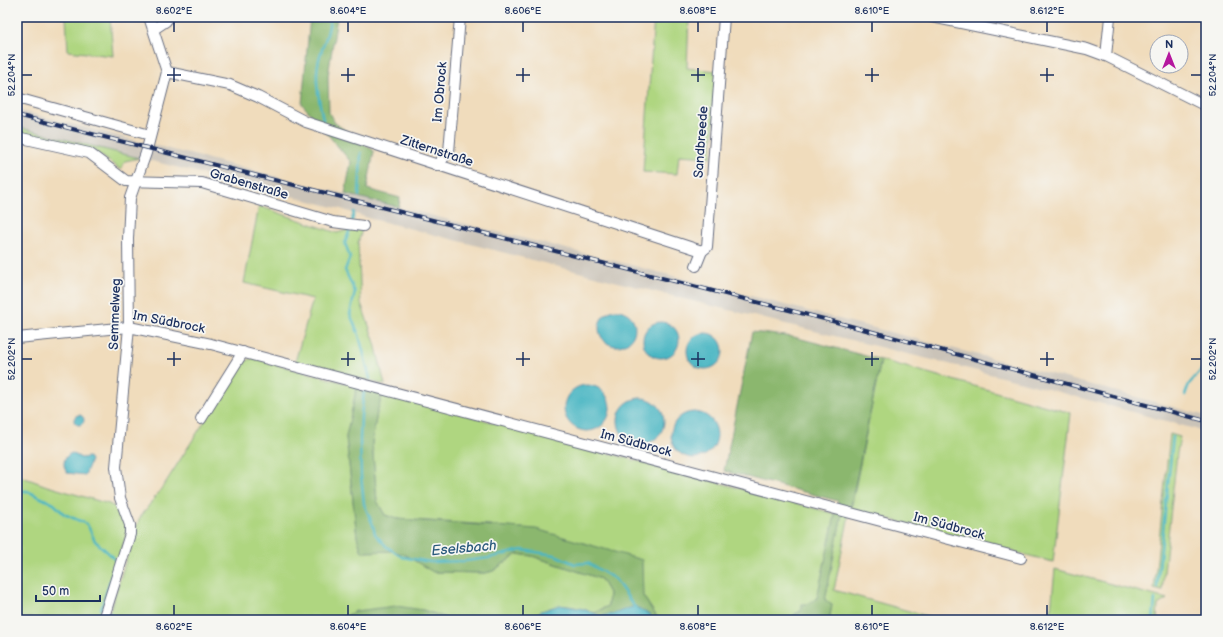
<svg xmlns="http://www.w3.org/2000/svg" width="1223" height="637" viewBox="0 0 1223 637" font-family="'Balsamiq Sans',sans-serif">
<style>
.industrial{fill:#cac3b8}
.green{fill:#afd680;stroke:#65826f}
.forest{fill:#8bb76e;stroke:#537366}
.water{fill:#48b6c3;stroke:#327290}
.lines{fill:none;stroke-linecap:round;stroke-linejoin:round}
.stream{stroke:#48b6c3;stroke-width:2.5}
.minor-casing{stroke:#666c7f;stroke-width:12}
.minor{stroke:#fff;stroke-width:10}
.rail-casing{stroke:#1b2f5e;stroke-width:4}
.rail{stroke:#f6f6f2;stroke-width:2.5;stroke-dasharray:8;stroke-linecap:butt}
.ticks{fill:none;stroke:#1b2f5e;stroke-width:1.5}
.labels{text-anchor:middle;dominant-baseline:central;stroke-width:3.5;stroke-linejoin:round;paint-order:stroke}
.street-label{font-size:13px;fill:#1b2f5e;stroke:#f6f6f2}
.water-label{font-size:14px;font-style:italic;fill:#28587c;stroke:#f6f6f2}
.neatline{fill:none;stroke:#1b2f5e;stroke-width:1.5}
.ticks-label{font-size:10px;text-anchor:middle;fill:#1b2f5e}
</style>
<rect width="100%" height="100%" fill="#f6f6f2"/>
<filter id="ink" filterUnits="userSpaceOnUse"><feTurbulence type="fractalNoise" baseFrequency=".025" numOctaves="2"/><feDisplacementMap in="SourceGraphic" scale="8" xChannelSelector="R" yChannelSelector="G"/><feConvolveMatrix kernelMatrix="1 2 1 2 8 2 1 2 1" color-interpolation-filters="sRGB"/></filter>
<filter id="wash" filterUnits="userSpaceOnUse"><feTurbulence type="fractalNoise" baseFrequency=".012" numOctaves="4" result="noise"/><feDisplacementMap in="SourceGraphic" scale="16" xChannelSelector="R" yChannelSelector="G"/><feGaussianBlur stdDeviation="0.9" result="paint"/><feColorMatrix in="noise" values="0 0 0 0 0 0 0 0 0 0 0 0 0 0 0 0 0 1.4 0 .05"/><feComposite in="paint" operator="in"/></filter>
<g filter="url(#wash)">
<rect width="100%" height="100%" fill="#f0dcbc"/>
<path class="industrial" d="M17 110 345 194 615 261 1025 367 1206 416V432L1022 382 684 299 365 217 341 209 291 196 17 127Z"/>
<g class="green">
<path d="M66 17H110L113 56 68 51Z"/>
<path d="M654 17H689L687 68 718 71 711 157 679 155 677 174 643 172Z"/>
<path d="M17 127 139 158 125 161 121 170 96 152 17 133Z"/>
<path d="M259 206 337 233 348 230H362L358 243 361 303 375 343 385 385 295 362 313 299 244 283Z"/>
<path d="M252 358 357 386 346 437 357 537 362 552 393 551 405 555 434 572 485 573 493 571 517 554 532 556 601 579 609 593 608 606 594 613 583 609 541 611 529 620H452L423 610 356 611 338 620H107L139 519 166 482 241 364Z"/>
<path d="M881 360 1071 413 1053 562 851 509Z"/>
<path d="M383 393 836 514 817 598C810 603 803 611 795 614L792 620H659L643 596 491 525 397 519 385 515 377 501 372 443 377 412Z"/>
<path d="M1170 434 1180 437 1177 453 1162 591 1154 589Z"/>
<path d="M17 475 47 486 109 504 122 511 126 523V536L99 620 95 618H17Z"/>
<path d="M842 513 849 515 834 590 941 620H829L832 605 825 600Z"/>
<path d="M1055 569 1167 599 1158 605 1157 620H1050Z"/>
</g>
<g class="forest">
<path d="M310 17H337L328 76 329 113 335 123 374 151 367 189 400 198 399 207 345 194 351 162 302 104Z"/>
<path d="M752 332 794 337 881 360 849 515 842 514 825 600 832 605 829 620H792L795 614 800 612 802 604H808L817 598 838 501 724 471Z"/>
<path d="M357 386 383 393 377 412 372 443 377 501 385 515 397 519 536 529 642 560 643 596 659 620H529C552 602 568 603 594 613L608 606 609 593 601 579 532 556 517 554 493 571 485 573 433 572 405 555 393 551 362 552 357 537 346 437Z"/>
<path d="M396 606 423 610 452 620H338L356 611Z"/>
</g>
<g class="water">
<circle cx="617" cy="328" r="18"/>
<circle cx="661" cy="340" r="18"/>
<circle cx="705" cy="351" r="18"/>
<circle cx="587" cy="408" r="23"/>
<circle cx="641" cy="421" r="23"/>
<circle cx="694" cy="435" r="23"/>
<circle cx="79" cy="420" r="5"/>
<path d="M72 453 81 458 89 457 91 460 85 475 67 473C62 465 63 456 72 453Z"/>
<path d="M560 605 583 609 601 616 613 614 635 606 650 615 654 620H529L541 611Z"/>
<path d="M422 618 428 620H375L378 619Z"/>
</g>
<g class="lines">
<g class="stream">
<path d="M323 120C319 100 314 79 319 59 323 44 330 32 330 17"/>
<path d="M359 196 361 153"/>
<path d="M352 221 354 212"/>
<path d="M350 229 345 243 350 257 345 270 355 292 350 314 359 335 370 379"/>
<path d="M364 391 361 416 360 440 361 476 364 504 373 525 375 534 387 547 402 557 430 562 465 561 489 558 522 550 555 555 575 564 588 563 615 579 636 609"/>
<path d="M1185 395 1189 384 1204 367 1206 360"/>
<path d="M17 491H27L54 504 64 514 87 524 95 541 113 557 116 562 101 609"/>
<path d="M1157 587 1173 437"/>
<path d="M110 613 116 620"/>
<path d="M1153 620 1155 599"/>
</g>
</g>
</g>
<g filter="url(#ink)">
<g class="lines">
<defs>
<g id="minor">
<path d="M932 17 1087 49 1106 56 1206 106"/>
<path d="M154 29 166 21 168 17"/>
<path d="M1106 56 1110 17"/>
<path d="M167 72 230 85 258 97 306 122 702 251"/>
<path d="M17 98 150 135"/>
<path d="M17 137 89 153 126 181 202 183 333 222 363 226"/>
<path d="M437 165 449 152 460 17"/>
<path d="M696 266 702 251 707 247 724 17"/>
<path d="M17 338 129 327 211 344 1021 558"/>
<path d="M201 419 243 352"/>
<path d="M103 620 130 534V525L120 498 116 467 129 327 128 239 130 198 146 153 167 72 149 17"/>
</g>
</defs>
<use href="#minor" class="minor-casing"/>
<use href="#minor" class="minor"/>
<defs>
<path id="rail" d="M17 115 836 322 1206 421"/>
</defs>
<use href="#rail" class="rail-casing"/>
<use href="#rail" class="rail"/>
</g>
</g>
<path class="ticks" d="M174 22V32M348 22V32M523 22V32M698 22V32M872 22V32M1047 22V32M174 68V82M348 68V82M523 68V82M698 68V82M872 68V82M1047 68V82M22 75H32M167 75H181M341 75H355M516 75H530M691 75H705M865 75H879M1040 75H1054M1191 75H1201M174 352V366M348 352V366M523 352V366M698 352V366M872 352V366M1047 352V366M22 359H32M167 359H181M341 359H355M516 359H530M691 359H705M865 359H879M1040 359H1054M1191 359H1201M174 605V615M348 605V615M523 605V615M698 605V615M872 605V615M1047 605V615"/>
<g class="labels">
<g class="street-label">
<text transform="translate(440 92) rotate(-85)">Im Obrock</text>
<text transform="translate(701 142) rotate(-86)">Sandbreede</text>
<text transform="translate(437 151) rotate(18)">Zitternstraße</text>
<text transform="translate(249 184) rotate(16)">Grabenstraße</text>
<text transform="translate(115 314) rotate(-88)">Semmelweg</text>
<text transform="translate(169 322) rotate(11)">Im Südbrock</text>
<text transform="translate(636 443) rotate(15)">Im Südbrock</text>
<text transform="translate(949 526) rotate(15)">Im Südbrock</text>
</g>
<g class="water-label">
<text transform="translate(464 548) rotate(-5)">Eselsbach</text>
</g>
</g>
<rect width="1223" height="637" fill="none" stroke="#f6f6f2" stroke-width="44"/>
<g transform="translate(1169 54)"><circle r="19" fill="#f6f6f2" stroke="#9ea6b7"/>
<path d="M0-3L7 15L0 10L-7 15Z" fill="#b5179e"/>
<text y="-6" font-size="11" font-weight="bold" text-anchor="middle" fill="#1b2f5e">N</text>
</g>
<path d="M36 595v6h64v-6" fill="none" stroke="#1b2f5e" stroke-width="2"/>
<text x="42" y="595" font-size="12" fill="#1b2f5e" stroke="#f6f6f2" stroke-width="3" paint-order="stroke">50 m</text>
<rect x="22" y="22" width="1179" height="593" class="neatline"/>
<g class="ticks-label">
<text x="174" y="14">8.602°E</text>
<text x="348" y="14">8.604°E</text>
<text x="523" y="14">8.606°E</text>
<text x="698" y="14">8.608°E</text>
<text x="872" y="14">8.610°E</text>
<text x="1047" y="14">8.612°E</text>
<text transform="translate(11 75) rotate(-90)" y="4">52.204°N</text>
<text transform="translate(1212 75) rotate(-90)" y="4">52.204°N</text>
<text transform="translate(11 359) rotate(-90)" y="4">52.202°N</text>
<text transform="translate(1212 359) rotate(-90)" y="4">52.202°N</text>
<text x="174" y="630">8.602°E</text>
<text x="348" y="630">8.604°E</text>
<text x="523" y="630">8.606°E</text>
<text x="698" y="630">8.608°E</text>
<text x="872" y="630">8.610°E</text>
<text x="1047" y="630">8.612°E</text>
</g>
</svg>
